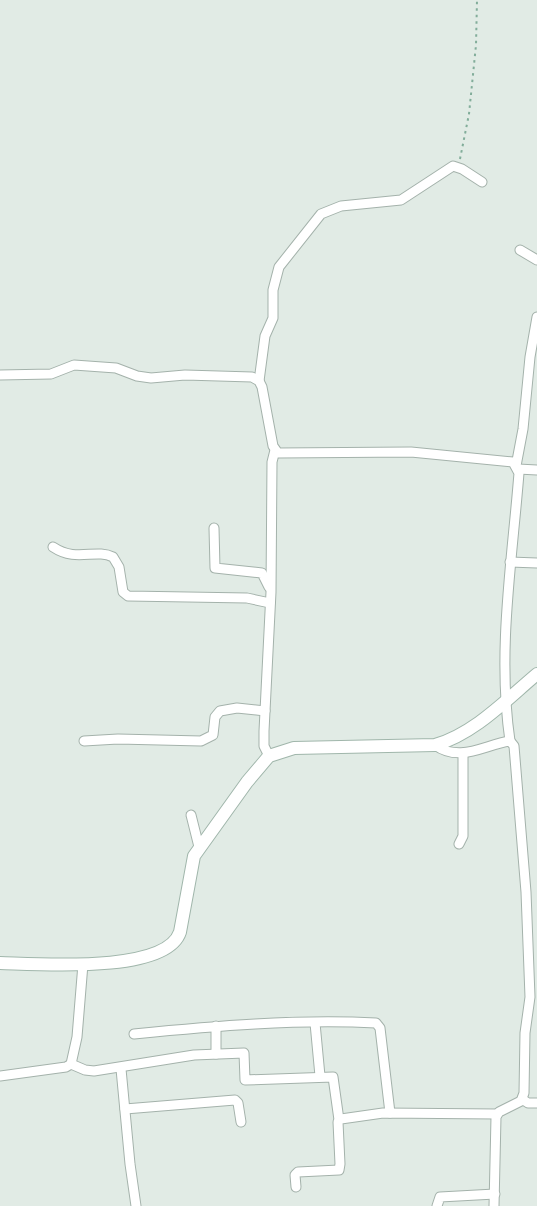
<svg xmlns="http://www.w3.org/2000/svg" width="537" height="1206" viewBox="0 0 537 1206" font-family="'DejaVu Sans',sans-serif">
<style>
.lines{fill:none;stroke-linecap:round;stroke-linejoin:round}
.street-casing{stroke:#a4b2ab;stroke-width:11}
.secondary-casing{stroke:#a0b6ab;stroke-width:14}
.path{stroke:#82ad9a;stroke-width:2;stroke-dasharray:2.5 4;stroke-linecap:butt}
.street{stroke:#fff;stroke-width:9}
.secondary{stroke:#fff;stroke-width:12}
</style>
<rect width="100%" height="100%" fill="#e1ebe5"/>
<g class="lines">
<defs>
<g id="street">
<path d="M520 250 537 260"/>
<path d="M0 375 51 374 74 365 116 368 137 376 151 378 185 375 252 377 259 381 262 387 273 446 278 453 411 452 513 462 519 473C512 562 497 652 510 741"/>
<path d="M259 381 265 336 273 318V290L279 267 321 214 341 206 401 200 453 166 462 169 482 182"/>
<path d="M516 466 523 429 530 357 537 317"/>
<path d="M518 469 537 470"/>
<path d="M214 528 215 568 262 573 269 587"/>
<path d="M53 547C77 563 95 548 113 557L119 567 123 592 128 596 247 598 270 603"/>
<path d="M510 562 537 563"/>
<path d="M84 741 118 739 201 741 213 735 215 717 220 711 237 708 265 711"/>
<path d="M435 745C460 763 484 745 510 741L514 746 526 892 530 997 525 1033 524 1093 521 1101 499 1112 496 1117 494 1206"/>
<path d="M269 756 264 746V731L271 592 272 462 275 450"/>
<path d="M191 815 199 847"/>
<path d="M459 844 463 836V753"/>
<path d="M315 1023 320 1076"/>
<path d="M216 1026V1054"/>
<path d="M134 1034C214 1026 296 1019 376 1023L380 1028 390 1113"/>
<path d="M71 1064 85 1070 94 1071 194 1055 244 1053 245 1080 333 1077 339 1120"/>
<path d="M121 1069 130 1164 136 1206"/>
<path d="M0 1076 66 1067 71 1064 77 1037 83 964"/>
<path d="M522 1099 528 1103H537"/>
<path d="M125 1109 235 1100 238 1103 241 1122"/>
<path d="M296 1187 295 1175 298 1172 339 1170 340 1164 338 1122 341 1119 383 1113 497 1114"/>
<path d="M437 1206 440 1197 495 1194"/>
</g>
<path id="secondary" d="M0 963C38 964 166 974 180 932L194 856 247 782 269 756 294 748 435 745C474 734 506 700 537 674"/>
</defs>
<use href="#street" class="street-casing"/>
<use href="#secondary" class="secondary-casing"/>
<path class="path" d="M460 159 469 114 476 45 477 0"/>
<use href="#street" class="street"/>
<use href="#secondary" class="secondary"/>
</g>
</svg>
